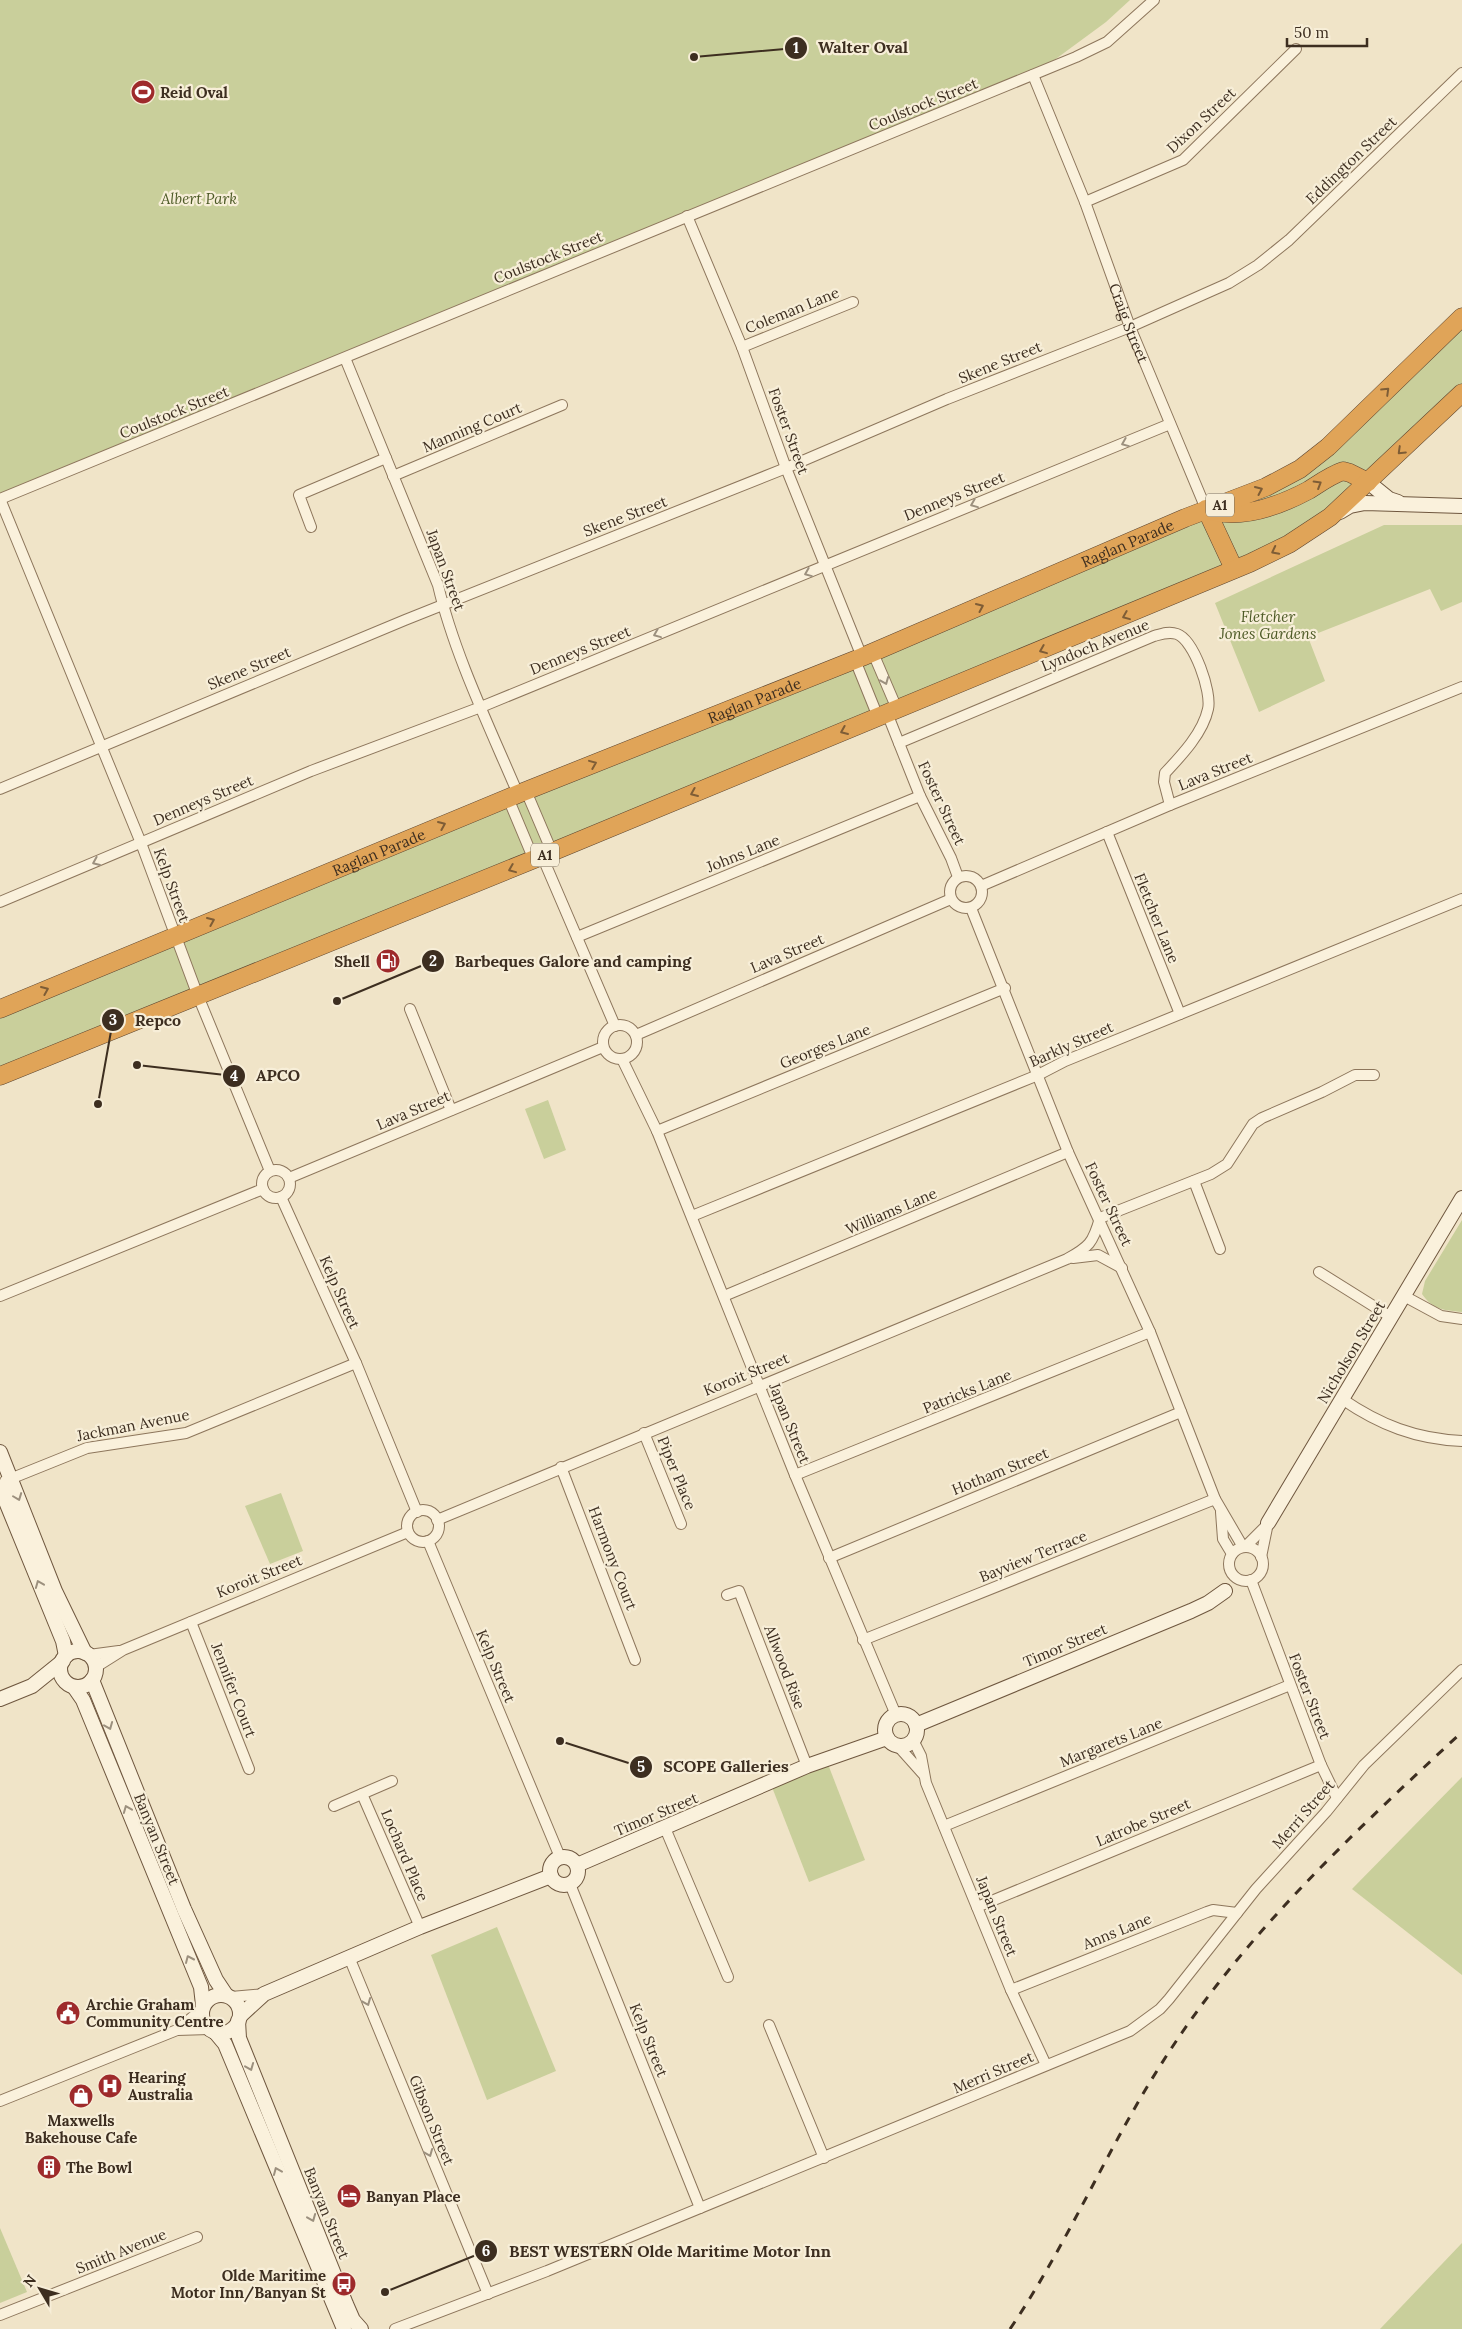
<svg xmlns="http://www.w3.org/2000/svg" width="1462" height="2329" viewBox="0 0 1462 2329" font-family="Lora,serif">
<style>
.green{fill:#c9cf9b}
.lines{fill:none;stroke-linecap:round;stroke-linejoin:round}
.street-casing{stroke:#8d765c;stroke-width:12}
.secondary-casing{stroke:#6f573f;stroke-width:16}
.highway-casing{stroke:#5b4430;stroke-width:19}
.street{stroke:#faf1dc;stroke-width:10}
.secondary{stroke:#faf1dc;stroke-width:14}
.highway{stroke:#e0a458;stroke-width:18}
.rail{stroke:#3d2e20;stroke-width:3;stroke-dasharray:9 9;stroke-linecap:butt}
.oneway{stroke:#7e5d36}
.oneway2{stroke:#9c907e}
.labels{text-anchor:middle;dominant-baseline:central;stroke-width:4.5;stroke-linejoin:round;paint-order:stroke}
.shield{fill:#f7eed8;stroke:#756857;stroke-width:1}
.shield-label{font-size:14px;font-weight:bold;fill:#3d2e20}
.poi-label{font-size:15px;font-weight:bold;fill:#3d2e20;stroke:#f7eed8;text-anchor:start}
.street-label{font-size:15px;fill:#3d2e20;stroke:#f7eed8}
.park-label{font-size:15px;font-style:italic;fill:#4d5a26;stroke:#f7eed8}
.leader{fill:none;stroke:#3d2e20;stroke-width:2}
.callout-dot{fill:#3d2e20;stroke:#f7eed8;stroke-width:2}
.mark-label{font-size:15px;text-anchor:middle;font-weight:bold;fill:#fff}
.callout-label{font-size:16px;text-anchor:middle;font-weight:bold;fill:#3d2e20;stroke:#f7eed8;stroke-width:4.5;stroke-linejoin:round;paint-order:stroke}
</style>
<rect width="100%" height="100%" fill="#f0e4c8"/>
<g class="green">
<path d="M0 0H1130L1106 22 1053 61 0 493Z"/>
<path d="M1462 317V393L1308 533 0 1078V1009L1282 479Z"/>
<path d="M1384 525H1462V602L1441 611 1430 589 1308 637 1325 681 1259 712 1215 603Z"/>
<path d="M548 1100 566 1150 544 1159 525 1109Z"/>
<path d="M1462 1220V1312C1444 1310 1433 1310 1422 1294L1425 1281Z"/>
<path d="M281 1493 303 1551 270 1564 245 1506Z"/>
<path d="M826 1759 865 1860 809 1882 770 1782Z"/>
<path d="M1462 1777V1975L1352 1889Z"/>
<path d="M497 1927 556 2071 487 2100 431 1955Z"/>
<path d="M0 2228 27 2292 0 2303Z"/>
<path d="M1462 2243V2329H1380Z"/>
</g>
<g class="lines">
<defs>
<g id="street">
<path id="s1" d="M1033 75 1085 202 1130 327 1206 509"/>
<path d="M1085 202 1183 160 1296 49"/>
<path d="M687 216 742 347 786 468 862 657"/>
<path d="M742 347 853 302"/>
<path d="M345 358 438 585C454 654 490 728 518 794"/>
<path d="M393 476 562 405"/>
<path d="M0 499 1076 57 1107 42 1154 0"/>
<path d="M0 499 141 843 198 996 270 1171"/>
<path d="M311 527 299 495 386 458"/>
<path d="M873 653 897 709"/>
<path d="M855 660 878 717"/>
<path d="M887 713 920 796 951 858 958 877"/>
<path d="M899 743 1154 636C1161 634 1169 631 1177 634 1194 640 1212 692 1208 709 1203 733 1181 756 1165 773L1164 782 1170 805"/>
<path d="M0 789 405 620 786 468 947 399 1130 327 1229 283 1258 265 1289 240 1462 73"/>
<path d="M526 791 552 852"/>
<path d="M508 798 534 860"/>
<path d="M1107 832 1180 1014"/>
<path d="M542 856 615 1026"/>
<circle cx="966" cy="892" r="16"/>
<path d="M981 886 1170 805 1462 687"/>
<path d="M0 902 311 771 481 707 1170 424"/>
<path d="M971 908 1068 1152 1150 1332 1215 1499 1243 1547"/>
<path d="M577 937 920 796"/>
<path d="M410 1009 451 1110"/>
<circle cx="620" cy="1042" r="17"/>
<path d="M636 1035 951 899"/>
<path d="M622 1059 657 1131 795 1475 896 1715"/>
<path d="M657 1131 1005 988"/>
<circle cx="276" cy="1184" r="14"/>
<path d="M289 1178 603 1047"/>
<path d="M1194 1181 1220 1249"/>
<path d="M281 1197 356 1363 417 1512"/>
<path d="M692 1216 1038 1075 1065 1061 1462 899"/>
<path d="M1073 1258 1098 1255 1122 1268"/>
<path d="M1319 1272 1391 1317"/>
<path d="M0 1296 263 1189"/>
<path d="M724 1296 1068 1152"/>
<path d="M1404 1296 1441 1316 1462 1319"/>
<path d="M1342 1399C1380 1425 1416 1439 1462 1441"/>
<path d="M644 1433 681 1524"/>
<path d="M561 1467 635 1660"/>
<path d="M795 1475 1150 1332"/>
<path d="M5 1481 87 1448 186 1433 356 1363"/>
<circle cx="423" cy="1526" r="16"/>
<path d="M1221 1512 1223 1539 1232 1554"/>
<path d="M437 1520 1067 1259C1089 1247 1093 1243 1100 1218L1211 1174 1227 1164 1253 1124 1262 1118 1322 1092 1355 1075H1374"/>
<path d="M428 1541 560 1857"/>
<path d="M1245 1547 1268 1524"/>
<circle cx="1246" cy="1564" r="17"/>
<path d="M1261 1557 1268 1523"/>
<path d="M829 1558 1181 1412"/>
<path d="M1251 1580 1321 1765 1337 1798"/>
<path d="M727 1595 739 1591 807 1766"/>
<path d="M191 1622 249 1769"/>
<path d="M863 1640 1215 1499"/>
<path d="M89 1655 119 1651"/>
<path d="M96 1667 123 1650 408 1532"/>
<path d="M913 1740 921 1756 926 1783 1011 1990 1046 2065"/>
<path d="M898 1746 923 1774"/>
<path d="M362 1794 420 1927"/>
<path d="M334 1806 392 1781"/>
<path d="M944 1826 1290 1685"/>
<path d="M665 1828 728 1977"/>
<path d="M570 1884 700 2208"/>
<path d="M977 1907 1321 1765"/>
<path d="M349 1957 488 2294"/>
<path d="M1011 1990 1207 1912 1213 1910 1237 1913"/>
<path d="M231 1997 264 1994"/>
<path d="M769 2025 824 2158"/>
<path d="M177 2030 209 2029"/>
<path d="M0 2101 177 2030 202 2009"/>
<path d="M0 2315 197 2237"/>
<path d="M395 2329 547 2271 1130 2031 1160 2009 1169 1999 1256 1889 1326 1812 1364 1765 1462 1670"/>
</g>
<g id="secondary">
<path d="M1368 482 1389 499 1398 502"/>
<path d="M1340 512 1350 506 1365 503 1462 506"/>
<path d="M0 1452 55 1591 85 1653"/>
<path d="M0 1487 63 1641 66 1656"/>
<path d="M1268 1523 1462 1198"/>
<circle cx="78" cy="1669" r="18"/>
<path d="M92 1680 184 1909 216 1980 226 1995"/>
<path d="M74 1687 83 1700 201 1987 203 2005"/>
<path d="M0 1699 32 1686 63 1661"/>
<circle cx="901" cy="1730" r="16"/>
<path d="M916 1725 1191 1611 1208 1603 1225 1591"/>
<circle cx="564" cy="1871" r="14"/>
<path d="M577 1865 807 1766 887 1738"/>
<circle cx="221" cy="2014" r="19"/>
<path d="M240 2016 264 1994 420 1927 551 1876"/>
<path d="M238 2021 239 2038 346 2304 353 2320 361 2329"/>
<path d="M215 2032 225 2044 344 2329"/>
</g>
<g id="highway">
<path d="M1206 509 1234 569"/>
<path d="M1211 511C1243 519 1281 505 1309 490 1320 483 1331 475 1343 471L1350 473 1368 482"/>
<path id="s2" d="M0 1009 518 794 862 657 1185 518 1266 487 1300 469 1328 447 1462 317"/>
<path d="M0 1076 552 852 1250 563 1289 544 1330 517 1462 393"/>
</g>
</defs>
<use href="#street" class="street-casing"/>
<use href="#secondary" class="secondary-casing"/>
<use href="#highway" class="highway-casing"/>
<use href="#street" class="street"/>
<use href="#secondary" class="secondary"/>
<use href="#highway" class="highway"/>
<path class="rail" d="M1010 2329C1067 2245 1106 2151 1160 2066 1240 1938 1352 1834 1462 1732"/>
</g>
<defs><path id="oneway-chevron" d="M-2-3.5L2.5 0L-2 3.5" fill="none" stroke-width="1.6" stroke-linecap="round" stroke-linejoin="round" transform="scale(1.25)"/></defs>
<g class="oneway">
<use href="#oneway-chevron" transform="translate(1386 391) rotate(-44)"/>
<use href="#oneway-chevron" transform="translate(1401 451) rotate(136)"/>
<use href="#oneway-chevron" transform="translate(1318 484) rotate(-31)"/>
<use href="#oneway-chevron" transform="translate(1259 490) rotate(-24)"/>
<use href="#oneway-chevron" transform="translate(1275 551) rotate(153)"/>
<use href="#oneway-chevron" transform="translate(980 607) rotate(-24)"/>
<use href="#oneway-chevron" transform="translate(1126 616) rotate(158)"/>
<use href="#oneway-chevron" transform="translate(1043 650) rotate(158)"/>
<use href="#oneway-chevron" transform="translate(844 731) rotate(157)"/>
<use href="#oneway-chevron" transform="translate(593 764) rotate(-22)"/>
<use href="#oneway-chevron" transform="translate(694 793) rotate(157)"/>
<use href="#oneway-chevron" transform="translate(442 825) rotate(-23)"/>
<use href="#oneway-chevron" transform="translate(512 869) rotate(158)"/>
<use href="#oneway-chevron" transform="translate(211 921) rotate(-23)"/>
<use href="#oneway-chevron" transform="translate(45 990) rotate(-23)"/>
</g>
<g class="oneway2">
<use href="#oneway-chevron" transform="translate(1125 443) rotate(158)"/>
<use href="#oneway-chevron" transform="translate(974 504) rotate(158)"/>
<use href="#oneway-chevron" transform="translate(808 573) rotate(158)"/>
<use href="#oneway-chevron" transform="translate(657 634) rotate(158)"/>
<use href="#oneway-chevron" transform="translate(885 681) rotate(68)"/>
<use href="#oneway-chevron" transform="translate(96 862) rotate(157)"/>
<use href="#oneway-chevron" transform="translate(18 1497) rotate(69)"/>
<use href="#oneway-chevron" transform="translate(39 1584) rotate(-112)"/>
<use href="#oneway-chevron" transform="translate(109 1726) rotate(68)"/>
<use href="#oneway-chevron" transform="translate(127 1809) rotate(-112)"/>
<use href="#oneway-chevron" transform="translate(189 1959) rotate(-114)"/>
<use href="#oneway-chevron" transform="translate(367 2002) rotate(68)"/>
<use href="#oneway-chevron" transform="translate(250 2067) rotate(68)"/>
<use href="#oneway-chevron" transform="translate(429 2153) rotate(68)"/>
<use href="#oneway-chevron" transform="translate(277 2171) rotate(-113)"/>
<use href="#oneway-chevron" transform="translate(312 2218) rotate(68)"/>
</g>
<defs>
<symbol id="stadium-disc" viewBox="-11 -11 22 22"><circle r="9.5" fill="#9e2a2b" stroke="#f7eed8"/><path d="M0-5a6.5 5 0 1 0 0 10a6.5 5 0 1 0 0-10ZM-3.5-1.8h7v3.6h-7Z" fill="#fff"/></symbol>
<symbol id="fuel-disc" viewBox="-11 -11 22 22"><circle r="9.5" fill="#9e2a2b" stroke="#f7eed8"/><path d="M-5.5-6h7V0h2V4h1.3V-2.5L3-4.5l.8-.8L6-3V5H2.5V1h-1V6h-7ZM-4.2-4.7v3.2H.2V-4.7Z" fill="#fff"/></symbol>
<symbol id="civic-disc" viewBox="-11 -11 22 22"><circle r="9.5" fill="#9e2a2b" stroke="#f7eed8"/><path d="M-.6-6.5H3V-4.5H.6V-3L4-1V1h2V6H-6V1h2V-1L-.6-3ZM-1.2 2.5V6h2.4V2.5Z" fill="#fff"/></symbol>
<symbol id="hospital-disc" viewBox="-11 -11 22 22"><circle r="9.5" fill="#9e2a2b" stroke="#f7eed8"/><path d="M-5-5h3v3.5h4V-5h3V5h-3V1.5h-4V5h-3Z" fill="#fff"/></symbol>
<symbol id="shop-disc" viewBox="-11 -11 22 22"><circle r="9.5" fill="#9e2a2b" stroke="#f7eed8"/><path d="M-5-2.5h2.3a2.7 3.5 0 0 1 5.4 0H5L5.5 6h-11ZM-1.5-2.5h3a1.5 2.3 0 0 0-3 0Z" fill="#fff"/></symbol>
<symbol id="building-disc" viewBox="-11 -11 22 22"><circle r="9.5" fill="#9e2a2b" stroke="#f7eed8"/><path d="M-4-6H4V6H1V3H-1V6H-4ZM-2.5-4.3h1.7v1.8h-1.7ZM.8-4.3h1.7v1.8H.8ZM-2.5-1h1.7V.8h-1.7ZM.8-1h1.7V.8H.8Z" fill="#fff"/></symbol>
<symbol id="hotel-disc" viewBox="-11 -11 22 22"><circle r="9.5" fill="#9e2a2b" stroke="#f7eed8"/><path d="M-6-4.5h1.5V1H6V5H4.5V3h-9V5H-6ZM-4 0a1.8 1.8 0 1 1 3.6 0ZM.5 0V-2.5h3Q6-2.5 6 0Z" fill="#fff"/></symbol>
<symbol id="bus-disc" viewBox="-11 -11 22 22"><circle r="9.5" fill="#9e2a2b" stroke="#f7eed8"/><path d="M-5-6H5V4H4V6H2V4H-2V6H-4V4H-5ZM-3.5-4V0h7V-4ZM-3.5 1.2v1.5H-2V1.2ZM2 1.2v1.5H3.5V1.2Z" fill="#fff"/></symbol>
</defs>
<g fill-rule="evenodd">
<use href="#stadium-disc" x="129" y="78" width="28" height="28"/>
<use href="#fuel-disc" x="374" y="947" width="28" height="28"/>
<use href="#civic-disc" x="54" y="1999" width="28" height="28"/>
<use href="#hospital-disc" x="96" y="2072" width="28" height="28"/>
<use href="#shop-disc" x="67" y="2082" width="28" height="28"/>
<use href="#building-disc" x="35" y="2153" width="28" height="28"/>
<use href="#hotel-disc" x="335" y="2182" width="28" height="28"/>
<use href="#bus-disc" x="330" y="2270" width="28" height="28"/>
</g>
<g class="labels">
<g class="shield">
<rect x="1206" y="493.5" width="28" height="23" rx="4"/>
<rect x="531" y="843.5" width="28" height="23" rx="4"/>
</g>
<g class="shield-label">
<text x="1220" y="505">A1</text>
<text x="545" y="855">A1</text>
</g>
<g class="poi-label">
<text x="160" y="92">Reid Oval</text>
<text x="370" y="961" text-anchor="end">Shell</text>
<text x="86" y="2004">Archie Graham<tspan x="86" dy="17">Community Centre</tspan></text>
<text x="128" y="2077">Hearing<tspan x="128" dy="17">Australia</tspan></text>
<text x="81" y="2120" text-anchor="middle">Maxwells<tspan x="81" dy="17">Bakehouse Cafe</tspan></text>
<text x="66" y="2167">The Bowl</text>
<text x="366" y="2196">Banyan Place</text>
<text x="326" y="2275" text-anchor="end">Olde Maritime<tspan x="326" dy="17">Motor Inn/Banyan St</tspan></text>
</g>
<g class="street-label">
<text transform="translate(923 104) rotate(-22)">Coulstock Street</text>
<text transform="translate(1201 120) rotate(-43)">Dixon Street</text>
<text transform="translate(1351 160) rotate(-44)">Eddington Street</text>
<text transform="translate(548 257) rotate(-22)">Coulstock Street</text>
<text transform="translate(792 310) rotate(-22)">Coleman Lane</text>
<text stroke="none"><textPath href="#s1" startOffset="266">Craig Street</textPath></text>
<text transform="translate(1000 362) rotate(-22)">Skene Street</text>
<text transform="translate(174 412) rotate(-22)">Coulstock Street</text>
<text transform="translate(472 427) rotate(-23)">Manning Court</text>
<text transform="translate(789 431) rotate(70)">Foster Street</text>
<text transform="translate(954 496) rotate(-22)">Denneys Street</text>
<text transform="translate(625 516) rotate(-21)">Skene Street</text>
<text stroke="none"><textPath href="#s2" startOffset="1220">Raglan Parade</textPath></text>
<text transform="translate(446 570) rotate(70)">Japan Street</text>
<text transform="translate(1095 645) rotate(-22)">Lyndoch Avenue</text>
<text transform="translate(580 650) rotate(-22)">Denneys Street</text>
<text transform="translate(249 668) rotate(-23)">Skene Street</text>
<text stroke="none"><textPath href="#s2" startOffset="815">Raglan Parade</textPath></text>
<text transform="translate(1215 771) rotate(-22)">Lava Street</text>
<text transform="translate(203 800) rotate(-23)">Denneys Street</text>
<text transform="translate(942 803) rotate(65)">Foster Street</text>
<text stroke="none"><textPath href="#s2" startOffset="410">Raglan Parade</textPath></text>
<text transform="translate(743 853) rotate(-22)">Johns Lane</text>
<text transform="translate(172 885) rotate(70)">Kelp Street</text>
<text transform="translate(1157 918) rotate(68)">Fletcher Lane</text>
<text transform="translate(787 953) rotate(-23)">Lava Street</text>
<text transform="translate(1071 1044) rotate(-24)">Barkly Street</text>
<text transform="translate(825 1046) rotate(-22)">Georges Lane</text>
<text transform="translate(413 1110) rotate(-23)">Lava Street</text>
<text transform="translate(1109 1204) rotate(65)">Foster Street</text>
<text transform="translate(891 1211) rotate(-23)">Williams Lane</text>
<text transform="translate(340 1292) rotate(66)">Kelp Street</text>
<text transform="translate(1351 1352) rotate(-59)">Nicholson Street</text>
<text transform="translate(746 1374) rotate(-22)">Koroit Street</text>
<text transform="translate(967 1391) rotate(-22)">Patricks Lane</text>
<text transform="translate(790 1423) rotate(68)">Japan Street</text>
<text transform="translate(133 1425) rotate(-11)">Jackman Avenue</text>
<text transform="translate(1000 1471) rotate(-22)">Hotham Street</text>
<text transform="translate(677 1473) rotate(68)">Piper Place</text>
<text transform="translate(1033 1556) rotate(-22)">Bayview Terrace</text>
<text transform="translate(613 1558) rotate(69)">Harmony Court</text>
<text transform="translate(259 1576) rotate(-22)">Koroit Street</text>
<text transform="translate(1065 1645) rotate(-23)">Timor Street</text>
<text transform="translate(496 1666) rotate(67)">Kelp Street</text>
<text transform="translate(785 1667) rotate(69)">Allwood Rise</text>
<text transform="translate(234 1690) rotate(69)">Jennifer Court</text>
<text transform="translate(1310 1696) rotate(69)">Foster Street</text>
<text transform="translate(1111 1742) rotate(-22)">Margarets Lane</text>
<text transform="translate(656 1814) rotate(-23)">Timor Street</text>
<text transform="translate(1303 1814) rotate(-49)">Merri Street</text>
<text transform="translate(1143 1822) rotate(-23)">Latrobe Street</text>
<text transform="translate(157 1839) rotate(68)">Banyan Street</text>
<text transform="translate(405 1855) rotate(67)">Lochard Place</text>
<text transform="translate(997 1916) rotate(68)">Japan Street</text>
<text transform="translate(1117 1931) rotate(-22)">Anns Lane</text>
<text transform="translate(649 2040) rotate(68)">Kelp Street</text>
<text transform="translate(993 2072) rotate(-23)">Merri Street</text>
<text transform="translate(432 2120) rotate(68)">Gibson Street</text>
<text transform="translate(327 2213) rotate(68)">Banyan Street</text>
<text transform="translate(121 2251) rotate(-22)">Smith Avenue</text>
</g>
<g class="park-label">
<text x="199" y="198">Albert Park</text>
<text x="1268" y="616">Fletcher<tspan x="1268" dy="17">Jones Gardens</tspan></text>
</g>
</g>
<path class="leader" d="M694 57L796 48M337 1001L433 961M98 1104L113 1020M137 1065L234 1076M560 1741L641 1767M385 2292L486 2251"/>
<g class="callout-dot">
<circle cx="694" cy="57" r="5"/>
<circle cx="337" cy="1001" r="5"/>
<circle cx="98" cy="1104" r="5"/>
<circle cx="137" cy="1065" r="5"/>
<circle cx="560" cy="1741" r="5"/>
<circle cx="385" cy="2292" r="5"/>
<circle cx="796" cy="48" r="12"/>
<circle cx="433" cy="961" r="12"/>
<circle cx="113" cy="1020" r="12"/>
<circle cx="234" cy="1076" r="12"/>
<circle cx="641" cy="1767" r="12"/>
<circle cx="486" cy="2251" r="12"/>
</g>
<g class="mark-label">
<text x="796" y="53">1</text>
<text x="433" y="966">2</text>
<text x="113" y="1025">3</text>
<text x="234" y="1081">4</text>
<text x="641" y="1772">5</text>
<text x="486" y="2256">6</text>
</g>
<g class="callout-label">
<text x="863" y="53">Walter Oval</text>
<text x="573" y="967">Barbeques Galore and camping</text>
<text x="158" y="1026">Repco</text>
<text x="278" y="1081">APCO</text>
<text x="726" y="1772">SCOPE Galleries</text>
<text x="670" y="2257">BEST WESTERN Olde Maritime Motor Inn</text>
</g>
<g transform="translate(40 2289) rotate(308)" stroke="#f7eed8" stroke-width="4" paint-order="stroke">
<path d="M0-4L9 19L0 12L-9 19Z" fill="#3d2e20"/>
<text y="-8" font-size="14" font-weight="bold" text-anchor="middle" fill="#3d2e20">N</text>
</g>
<path d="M1287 38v8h80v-8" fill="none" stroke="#3d2e20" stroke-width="2.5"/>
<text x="1294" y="38" font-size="15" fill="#3d2e20" stroke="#f7eed8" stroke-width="4" paint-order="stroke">50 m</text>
</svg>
